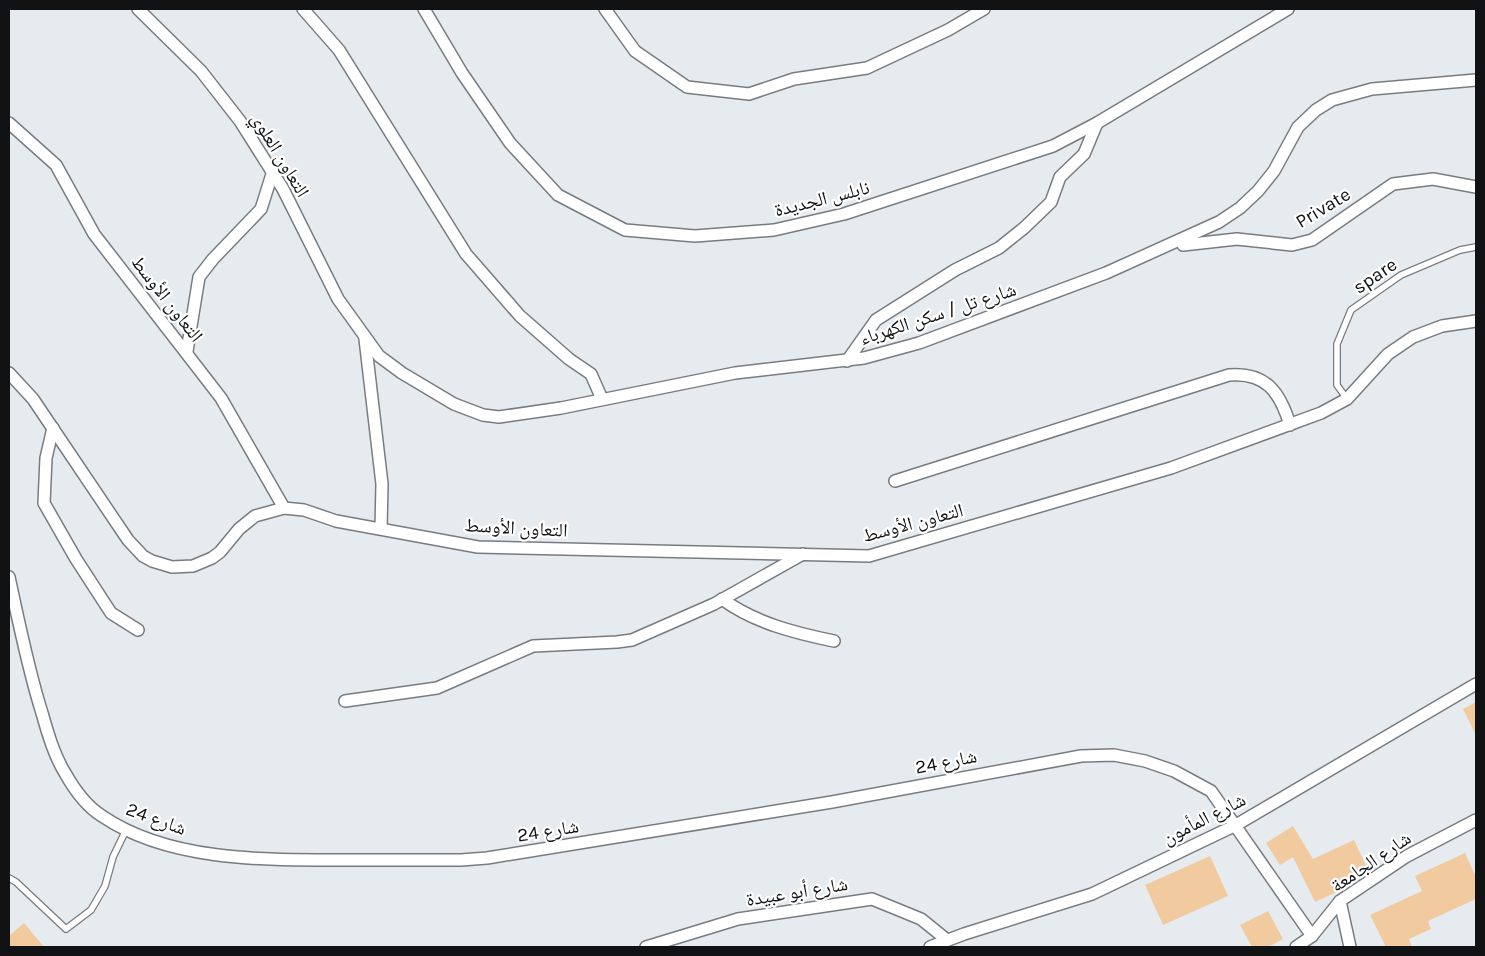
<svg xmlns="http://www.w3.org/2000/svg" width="1485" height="956" viewBox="0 0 1485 956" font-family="Karla,'Noto Naskh Arabic',sans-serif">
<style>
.building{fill:#f2ca9f}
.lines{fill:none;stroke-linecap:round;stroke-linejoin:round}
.service-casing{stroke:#787c81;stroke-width:8}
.minor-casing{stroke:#787c81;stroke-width:14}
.service{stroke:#fff;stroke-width:5.5}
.minor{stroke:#fff;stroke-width:11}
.labels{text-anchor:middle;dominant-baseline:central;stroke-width:4.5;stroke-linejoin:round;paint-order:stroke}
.street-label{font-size:19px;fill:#101213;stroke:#fff}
</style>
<rect width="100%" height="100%" fill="#e6ebf0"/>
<g class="building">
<path d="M1476 702V735L1463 709Z"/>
<path d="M1293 826 1313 859 1354 840 1369 872 1346 888 1315 902 1293 857 1280 865 1266 843Z"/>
<path d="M1465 853 1476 877V899L1428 921 1431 929 1409 939 1412 947H1386L1370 915 1422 891 1415 876Z"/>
<path d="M1210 856 1228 896 1163 925 1145 885Z"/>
<path d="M1268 911 1283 939 1268 947H1252L1240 925Z"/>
<path d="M24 923 44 947H9V936Z"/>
</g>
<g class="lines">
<defs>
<g id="service">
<path d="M1347 399 1337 385V344L1351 310 1401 275 1460 250 1476 247"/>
<path d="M9 878 16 882 66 929 91 910 105 886 113 857 126 830"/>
</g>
<g id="minor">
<path d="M138 9 201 71 240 121 283 189 338 299 379 356 402 373 454 404 483 415 499 417 561 408 735 373 864 358 919 343 1106 273 1219 222 1240 208 1258 191 1274 171 1298 127 1316 110 1332 100 1372 89 1476 80"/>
<path d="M303 9 339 50 466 254 520 316 569 359 591 374 602 399"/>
<path d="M424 9 462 73 510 143 558 195 625 230 695 236 774 230 844 214 1053 146 1097 123 1288 9"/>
<path d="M605 9 635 51 687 87 749 94 794 79 867 68 948 30 984 9"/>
<path d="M9 123 56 165 94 234 221 398 284 508"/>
<path d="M1183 245 1237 239 1292 245 1312 240 1393 184 1433 179 1476 187"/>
<path d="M365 339 382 484 381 529"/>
<path d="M187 351 199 277 213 259 261 209 273 171"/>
<path d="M847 361 876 320 955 270 999 248 1024 228 1051 202 1060 177 1084 154 1097 123"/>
<path d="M9 373 33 399 128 540 143 556 152 561 172 567 193 566 212 558 220 552 239 529 255 516 284 508 304 510 336 521 478 547 869 556 1171 468 1321 413 1347 399 1388 354 1413 337 1442 326 1476 321"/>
<path d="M53 428 46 458 44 503 76 559 111 613 138 630"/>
<path d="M895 481 1229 375C1266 372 1280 392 1290 425"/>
<path d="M9 577C19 623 28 669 42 713 48 734 54 755 65 773 74 789 86 806 102 816 168 861 263 860 340 860 381 860 421 860 461 860L487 858 832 802 1081 756 1114 755 1145 761 1174 771 1211 791 1312 936"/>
<path d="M722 599C755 623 795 633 834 641"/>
<path d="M345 701 437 688 533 646 617 642 632 640 714 604 803 554"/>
<path d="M1340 901 1350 947"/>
<path d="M646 947 738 919 872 899 921 919 947 940"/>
<path d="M930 947 964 934 1092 894 1236 825 1476 684"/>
<path d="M1296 947 1312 936 1340 901 1407 856 1476 820"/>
</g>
</defs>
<use href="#service" class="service-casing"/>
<use href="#minor" class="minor-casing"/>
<use href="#service" class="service"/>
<use href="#minor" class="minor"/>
</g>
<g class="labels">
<g class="street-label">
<text transform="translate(280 155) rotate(59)">التعاون العلوي</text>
<text transform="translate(822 199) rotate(-14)">نابلس الجديدة</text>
<text transform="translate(1323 208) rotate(-31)">Private</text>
<text transform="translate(1375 276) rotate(-34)">spare</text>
<text transform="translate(167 299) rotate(52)">التعاون الأوسط</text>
<text transform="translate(938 314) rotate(-18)">شارع تل / سكن الكهرباء</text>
<text transform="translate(913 523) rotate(-15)">التعاون الأوسط</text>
<text transform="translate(516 528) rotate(3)">التعاون الأوسط</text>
<text transform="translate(946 762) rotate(-11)">شارع 24</text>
<text transform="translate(156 819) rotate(20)">شارع 24</text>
<text transform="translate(1204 819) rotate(-27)">شارع المأمون</text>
<text transform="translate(548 831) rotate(-9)">شارع 24</text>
<text transform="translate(1371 862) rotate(-34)">شارع الجامعة</text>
<text transform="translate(797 892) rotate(-9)">شارع أبو عبيدة</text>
</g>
</g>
<rect width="1485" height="956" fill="none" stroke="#101213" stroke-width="20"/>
</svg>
